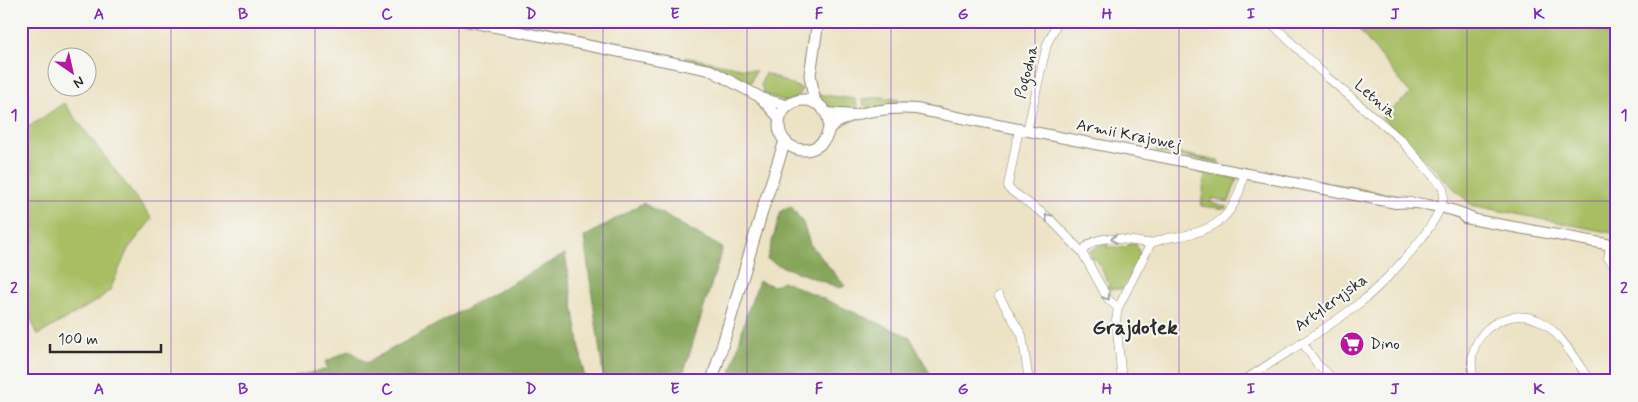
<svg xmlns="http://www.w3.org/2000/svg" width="1638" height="402" viewBox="0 0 1638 402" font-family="Mynerve,sans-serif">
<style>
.green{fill:#a7be63;stroke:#697447}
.forest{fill:#85a559;stroke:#586842}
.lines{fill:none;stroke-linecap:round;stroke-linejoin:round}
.street-casing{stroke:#8c8678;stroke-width:9}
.secondary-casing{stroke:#8c8678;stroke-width:12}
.primary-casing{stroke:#8c8678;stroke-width:13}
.street{stroke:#fff;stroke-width:8}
.secondary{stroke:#fff;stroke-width:10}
.primary{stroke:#fff;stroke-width:11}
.oneway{stroke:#a0a0a0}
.grid{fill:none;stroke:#7b2cbf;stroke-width:1;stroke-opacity:0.55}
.labels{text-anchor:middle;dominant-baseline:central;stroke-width:4.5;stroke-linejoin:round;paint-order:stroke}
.street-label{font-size:16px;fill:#2b2b2b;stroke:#f6f6f2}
.poi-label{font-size:16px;fill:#2b2b2b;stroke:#f6f6f2;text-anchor:start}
.district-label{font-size:21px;font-weight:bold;fill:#2b2b2b;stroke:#f6f6f2}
.neatline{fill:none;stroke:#7b2cbf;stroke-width:2}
.grid-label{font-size:16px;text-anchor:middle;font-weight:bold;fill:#7b2cbf}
</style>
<rect width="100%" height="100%" fill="#f6f6f2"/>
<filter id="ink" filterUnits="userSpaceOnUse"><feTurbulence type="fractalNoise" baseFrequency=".02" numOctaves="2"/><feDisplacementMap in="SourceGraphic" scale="10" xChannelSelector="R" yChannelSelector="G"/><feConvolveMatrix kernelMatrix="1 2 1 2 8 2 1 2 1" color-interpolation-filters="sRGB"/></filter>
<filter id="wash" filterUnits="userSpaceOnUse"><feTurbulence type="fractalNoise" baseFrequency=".0096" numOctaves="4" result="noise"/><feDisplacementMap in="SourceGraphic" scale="20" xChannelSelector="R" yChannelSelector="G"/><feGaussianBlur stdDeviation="1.12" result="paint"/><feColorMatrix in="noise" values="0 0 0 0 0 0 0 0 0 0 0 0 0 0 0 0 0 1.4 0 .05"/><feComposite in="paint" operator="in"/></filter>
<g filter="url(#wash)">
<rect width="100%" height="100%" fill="#ece2c4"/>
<g class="green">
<path d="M1352 21H1617V234L1471 205 1381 117 1411 94Z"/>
<path d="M685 57 756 71 750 83H744L717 68 685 61Z"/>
<path d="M765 73 802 89 797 97 787 102 764 94 761 84Z"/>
<path d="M816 94 855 99 857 106 853 110C834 109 826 113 816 94Z"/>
<path d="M875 97H884L941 108V110L868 108 864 105 862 100Z"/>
<path d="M64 103 152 219 128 249 110 290 98 300 38 335 21 298V132Z"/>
<path d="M1156 149 1219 161V163L1157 152Z"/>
<path d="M1197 170 1237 179 1229 202 1212 198 1211 203 1228 207 1226 209 1201 206 1205 174 1197 172Z"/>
<path d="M1268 171 1407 198 1409 200 1269 174Z"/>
<path d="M1109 242 1106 247H1127L1129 244H1136L1140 255 1123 289H1107V286H1110L1097 260 1092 258 1090 251 1099 246V243Z"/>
</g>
<g class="forest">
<path d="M643 203 721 247 722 250 681 381H604L584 237Z"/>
<path d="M791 206 803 223 810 244 845 286 840 288 778 265 767 259 781 211Z"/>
<path d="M565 254 585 381H290L296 376 328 369 325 362 350 350 366 363Z"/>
<path d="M759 281 774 286 783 281 910 337 934 381H729L746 316Z"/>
</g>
</g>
<g filter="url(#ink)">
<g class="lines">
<defs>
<g id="street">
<path d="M1019 129 1008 185 1009 189 1049 218 1082 252 1108 299 1118 308"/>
<path d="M1027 131 1047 44 1058 21"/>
<path d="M1610 244 1608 258 1617 268"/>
<path d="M1082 252C1097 229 1128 242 1149 243 1155 243 1162 239 1168 238 1211 233 1236 220 1244 173"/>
<path d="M999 296 1022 335 1029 381"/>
<path d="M1302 342 1318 365 1336 381"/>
<path d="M1122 381 1116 320 1118 308 1151 243"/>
<path d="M1243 381C1282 355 1324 331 1361 302 1382 285 1455 213 1442 186L1401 140 1327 77 1269 21"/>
<path d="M1475 381C1460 342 1499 304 1538 320 1560 330 1576 362 1590 381"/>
</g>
<g id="secondary">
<path d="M466 21 710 70 760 97 780 119"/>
<path d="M761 98 789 106"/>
<path d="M826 113 855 115"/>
<path d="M829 129C847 111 892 107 916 109L1396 203C1416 201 1452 208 1471 217"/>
<path d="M1465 218 1617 246"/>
</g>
<g id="primary">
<circle cx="804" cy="125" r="25"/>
<path d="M815 103 810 75 818 21"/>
<path d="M712 381 763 208 785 141"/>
</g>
</defs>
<use href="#street" class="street-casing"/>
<use href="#secondary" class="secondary-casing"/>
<use href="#primary" class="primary-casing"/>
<use href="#street" class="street"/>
<use href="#secondary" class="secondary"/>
<use href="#primary" class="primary"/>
</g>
<defs><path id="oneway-chevron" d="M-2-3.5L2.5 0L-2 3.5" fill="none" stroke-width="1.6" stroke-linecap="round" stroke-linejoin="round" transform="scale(1.25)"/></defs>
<g class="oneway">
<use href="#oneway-chevron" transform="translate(1048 217) rotate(-137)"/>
<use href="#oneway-chevron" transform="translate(1114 239) rotate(176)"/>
<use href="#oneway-chevron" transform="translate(1107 297) rotate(57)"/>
</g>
</g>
<path class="grid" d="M171 21V381M315 21V381M459 21V381M603 21V381M747 21V381M891 21V381M1035 21V381M1179 21V381M1323 21V381M1467 21V381M21 201H1617"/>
<defs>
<symbol id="supermarket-disc" viewBox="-11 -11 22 22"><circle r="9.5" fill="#b5179e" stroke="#f6f6f2"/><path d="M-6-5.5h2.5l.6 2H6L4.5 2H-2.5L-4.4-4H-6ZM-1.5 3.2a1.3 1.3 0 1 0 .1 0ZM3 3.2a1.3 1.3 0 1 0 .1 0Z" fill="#fff"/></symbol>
</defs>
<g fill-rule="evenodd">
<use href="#supermarket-disc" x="1338" y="330" width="28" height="28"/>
</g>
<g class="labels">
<g class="street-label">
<text transform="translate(1027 72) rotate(-76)">Pogodna</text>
<text transform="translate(1375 99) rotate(41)">Letnia</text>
<text transform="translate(1129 135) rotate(11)">Armii Krajowej</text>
<text transform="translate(1331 303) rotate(-36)">Artyleryjska</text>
</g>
<g class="poi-label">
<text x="1370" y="344">Dino</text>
</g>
<g class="district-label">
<text x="1135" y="328">Grajdołek</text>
</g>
</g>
<rect width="1638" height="402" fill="none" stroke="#f6f6f2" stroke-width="55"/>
<g transform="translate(72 72) rotate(146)"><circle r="24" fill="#f6f6f2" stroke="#a5a5a2"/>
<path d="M0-4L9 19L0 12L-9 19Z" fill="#b5179e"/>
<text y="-8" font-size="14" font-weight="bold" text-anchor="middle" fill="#2b2b2b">N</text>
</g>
<path d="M50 344v8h111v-8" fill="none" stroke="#2b2b2b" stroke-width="2.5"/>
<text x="58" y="344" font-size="15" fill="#2b2b2b" stroke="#f6f6f2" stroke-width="4" paint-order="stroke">100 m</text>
<rect x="28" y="28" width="1582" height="346" class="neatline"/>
<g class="grid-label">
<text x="99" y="19">A</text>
<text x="243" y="19">B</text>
<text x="387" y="19">C</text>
<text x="531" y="19">D</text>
<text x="675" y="19">E</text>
<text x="819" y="19">F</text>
<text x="963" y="19">G</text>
<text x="1107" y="19">H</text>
<text x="1251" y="19">I</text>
<text x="1395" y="19">J</text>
<text x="1539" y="19">K</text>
<text x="14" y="120">1</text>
<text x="1624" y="120">1</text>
<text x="14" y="293">2</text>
<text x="1624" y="293">2</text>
<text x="99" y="394">A</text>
<text x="243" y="394">B</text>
<text x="387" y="394">C</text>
<text x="531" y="394">D</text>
<text x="675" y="394">E</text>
<text x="819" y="394">F</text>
<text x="963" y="394">G</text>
<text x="1107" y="394">H</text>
<text x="1251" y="394">I</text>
<text x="1395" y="394">J</text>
<text x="1539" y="394">K</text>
</g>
</svg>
